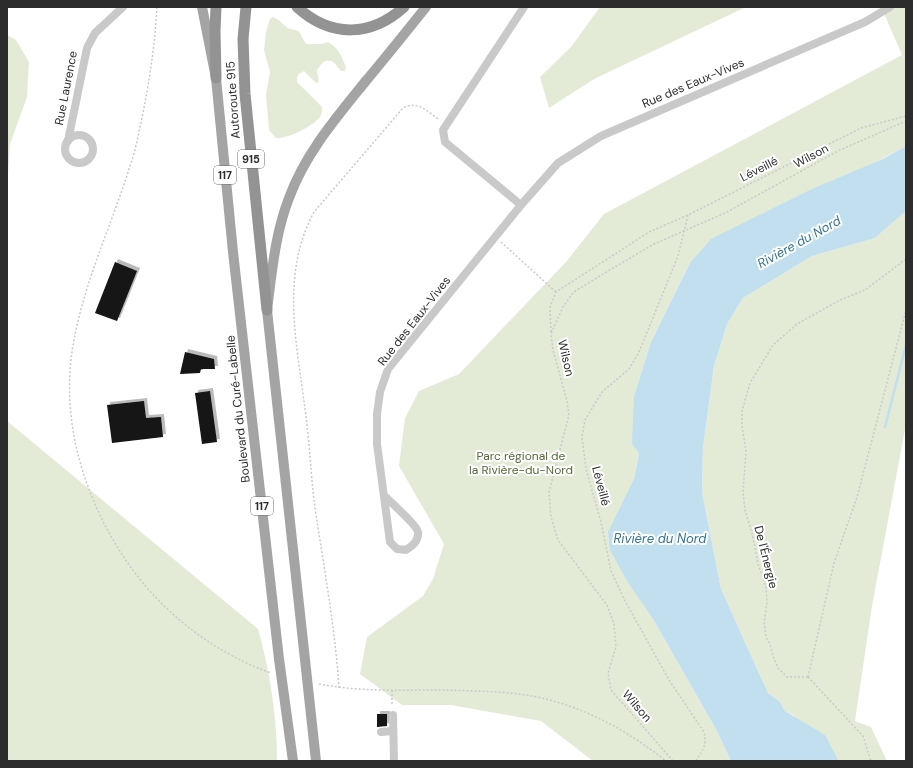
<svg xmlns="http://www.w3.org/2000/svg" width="913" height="768" viewBox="0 0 913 768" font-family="'DM Sans',sans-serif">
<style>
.green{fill:#e3ebd7}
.water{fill:#c1dfee}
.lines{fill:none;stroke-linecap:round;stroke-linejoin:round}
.stream{stroke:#c1dfee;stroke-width:2.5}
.building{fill:#131313;filter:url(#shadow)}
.path{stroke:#c9c9c9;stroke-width:1.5;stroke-dasharray:2 2;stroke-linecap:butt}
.minor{stroke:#c9c9c9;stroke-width:8}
.major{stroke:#a4a4a4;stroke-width:10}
.highway{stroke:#939393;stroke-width:11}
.labels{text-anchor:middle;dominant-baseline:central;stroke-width:4;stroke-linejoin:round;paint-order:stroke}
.shield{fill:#fff;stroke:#6b6b6b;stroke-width:1}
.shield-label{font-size:11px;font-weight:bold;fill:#2c2c2c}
.street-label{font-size:12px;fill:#2c2c2c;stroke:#fff}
.park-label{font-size:12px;fill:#526a36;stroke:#fff}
.water-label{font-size:13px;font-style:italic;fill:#337594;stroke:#fff}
</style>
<defs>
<filter id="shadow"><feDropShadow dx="3" dy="-3" stdDeviation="0" flood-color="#0004"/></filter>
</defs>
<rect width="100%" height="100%" fill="#fff"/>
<g class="green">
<path d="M600 7H746L594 79 549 108 540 77 571 47Z"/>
<path d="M890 7H906V146L690 263 651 342 634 396 635 448 639 452 634 479 626 578 653 619 717 731 731 761H593L541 721 451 705H402L360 674 367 637 423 596 433 579 444 544 399 466 405 418 419 391 459 374 566 262 604 214 902 55 883 11Z"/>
<path d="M273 17C279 19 283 25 288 28 292 30 297 29 300 33 302 36 303 40 306 44H322L328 42C338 47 343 58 346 68L345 71H341C335 64 333 58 323 62L317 70 319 82 316 83 304 71 299 74 297 77V82L322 107C322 110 322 114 320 117 313 126 288 139 276 138L269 130 266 95 270 72 264 50 266 32 270 19Z"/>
<path d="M7 35 16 40 29 62 27 97 10 144 7 190Z"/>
<path d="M906 211V424L872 606 855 721 871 727 887 761H837V758L793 715 785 711 779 701 768 693 721 589 702 492 703 448 714 366 727 324 743 298 812 256 875 238Z"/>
<path d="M7 421 258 629C270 671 277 717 277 761H7Z"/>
</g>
<path class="water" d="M906 146V211L875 238 812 256 743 298 727 324 714 366 703 448 702 492 721 589 768 693 779 701 785 711 825 735 837 758V761H731L717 731 653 619 627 581 610 550 608 532 634 479 639 453 632 444 634 396 651 342 690 263 711 239 814 188 883 159Z"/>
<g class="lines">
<path class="stream" d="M885 427 906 345"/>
</g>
<g class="building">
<path d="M115 262 137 271 117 321 95 313Z"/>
<path d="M185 352 214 359 215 369H201L200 373 180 374Z"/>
<path d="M210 391 217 442 202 444 195 393Z"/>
<path d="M144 401 146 418 161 417 163 437 112 443 107 405Z"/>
<path d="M377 714H387V726L377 727Z"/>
</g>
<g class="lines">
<g class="path">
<path d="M157 7C155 43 150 78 143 113 139 131 136 149 130 166 112 224 85 280 74 340 59 417 83 496 125 559 160 611 212 652 271 673"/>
<path d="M688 215 678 256 639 352 629 369 602 392 585 420 582 437 586 469 601 522 611 571 625 601 669 680 704 732C707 746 703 749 696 761"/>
<path d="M501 242 556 292"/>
<path d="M551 332 550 307 556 292 649 232 688 215 861 128 906 116"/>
<path d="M808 677H787L778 668 773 656 770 644 766 637 764 623 767 603 766 587 758 564 753 537 745 510 743 492 746 451 742 426V411L750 383 773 345 797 324 840 300 865 290 906 259"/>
<path d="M808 677 834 563 857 497 906 310"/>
<path d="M808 677 863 736 871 761"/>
<path d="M319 684C360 692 402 690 443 690 474 691 507 691 537 697 585 707 628 731 666 761"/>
<path d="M339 688C335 627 324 568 315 508 311 478 310 447 306 417 298 348 279 277 314 212L403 108C417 100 429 112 439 120"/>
<path d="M392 690V706"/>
<path d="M673 761 611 690 608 673 616 647 614 624 607 605 558 540 551 517 549 492 569 415 567 401 553 350 551 334 563 307 572 294 577 290 608 271 654 244 725 213 838 151 906 121"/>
</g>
<g class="minor">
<circle cx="79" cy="149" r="14"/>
<path d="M68 141 87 48 95 33 123 7"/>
<path d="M521 205 445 142 443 130 524 7"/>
<path d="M384 495C390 502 417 525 418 532 419 541 412 546 406 550L397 549 390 542 377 444V414L380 392 388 369 521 205 558 163 601 136 865 22 890 7"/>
<path d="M393 715 394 761"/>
<path d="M381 732 393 731"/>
</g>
<g class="major">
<path d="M202 7 216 78 233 252 279 659 293 761"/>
<path d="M316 761 267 310C272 272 275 234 289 198 305 154 336 118 365 82 386 57 406 32 426 7"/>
</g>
<g class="highway">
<path d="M246 7 243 39 245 94 267 310"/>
<path d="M297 7C331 38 371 37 404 7"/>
<path d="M216 78 215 31 216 7"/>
</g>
</g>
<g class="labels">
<g class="shield">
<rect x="238" y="150" width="26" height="18" rx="3"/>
<rect x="214" y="166" width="22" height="18" rx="3"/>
<rect x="251" y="497" width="22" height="18" rx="3"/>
</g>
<g class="shield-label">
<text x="251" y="159">915</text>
<text x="225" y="175">117</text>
<text x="262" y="506">117</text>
</g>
<g class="street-label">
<text transform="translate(693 83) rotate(-23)">Rue des Eaux-Vives</text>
<text transform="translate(66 88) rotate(-79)">Rue Laurence</text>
<text transform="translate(233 100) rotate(-94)">Autoroute 915</text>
<text transform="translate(811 156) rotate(-28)">Wilson</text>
<text transform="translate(759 169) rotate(-27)">Léveillé</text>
<text transform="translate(414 321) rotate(-52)">Rue des Eaux-Vives</text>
<text transform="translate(566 358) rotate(77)">Wilson</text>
<text transform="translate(238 409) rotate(-96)">Boulevard du Curé-Labelle</text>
<text transform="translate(601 486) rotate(75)">Léveillé</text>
<text transform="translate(766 557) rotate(76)">De l'Énergie</text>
<text transform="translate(637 706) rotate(49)">Wilson</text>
</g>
<g class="park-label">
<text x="521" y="456">Parc régional de<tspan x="521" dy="14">la Rivière-du-Nord</tspan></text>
</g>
<g class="water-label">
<text transform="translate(799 242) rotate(-29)">Rivière du Nord</text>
<text x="660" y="538">Rivière du Nord</text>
</g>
</g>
<rect width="913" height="768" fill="none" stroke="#2c2c2c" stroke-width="16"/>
</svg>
